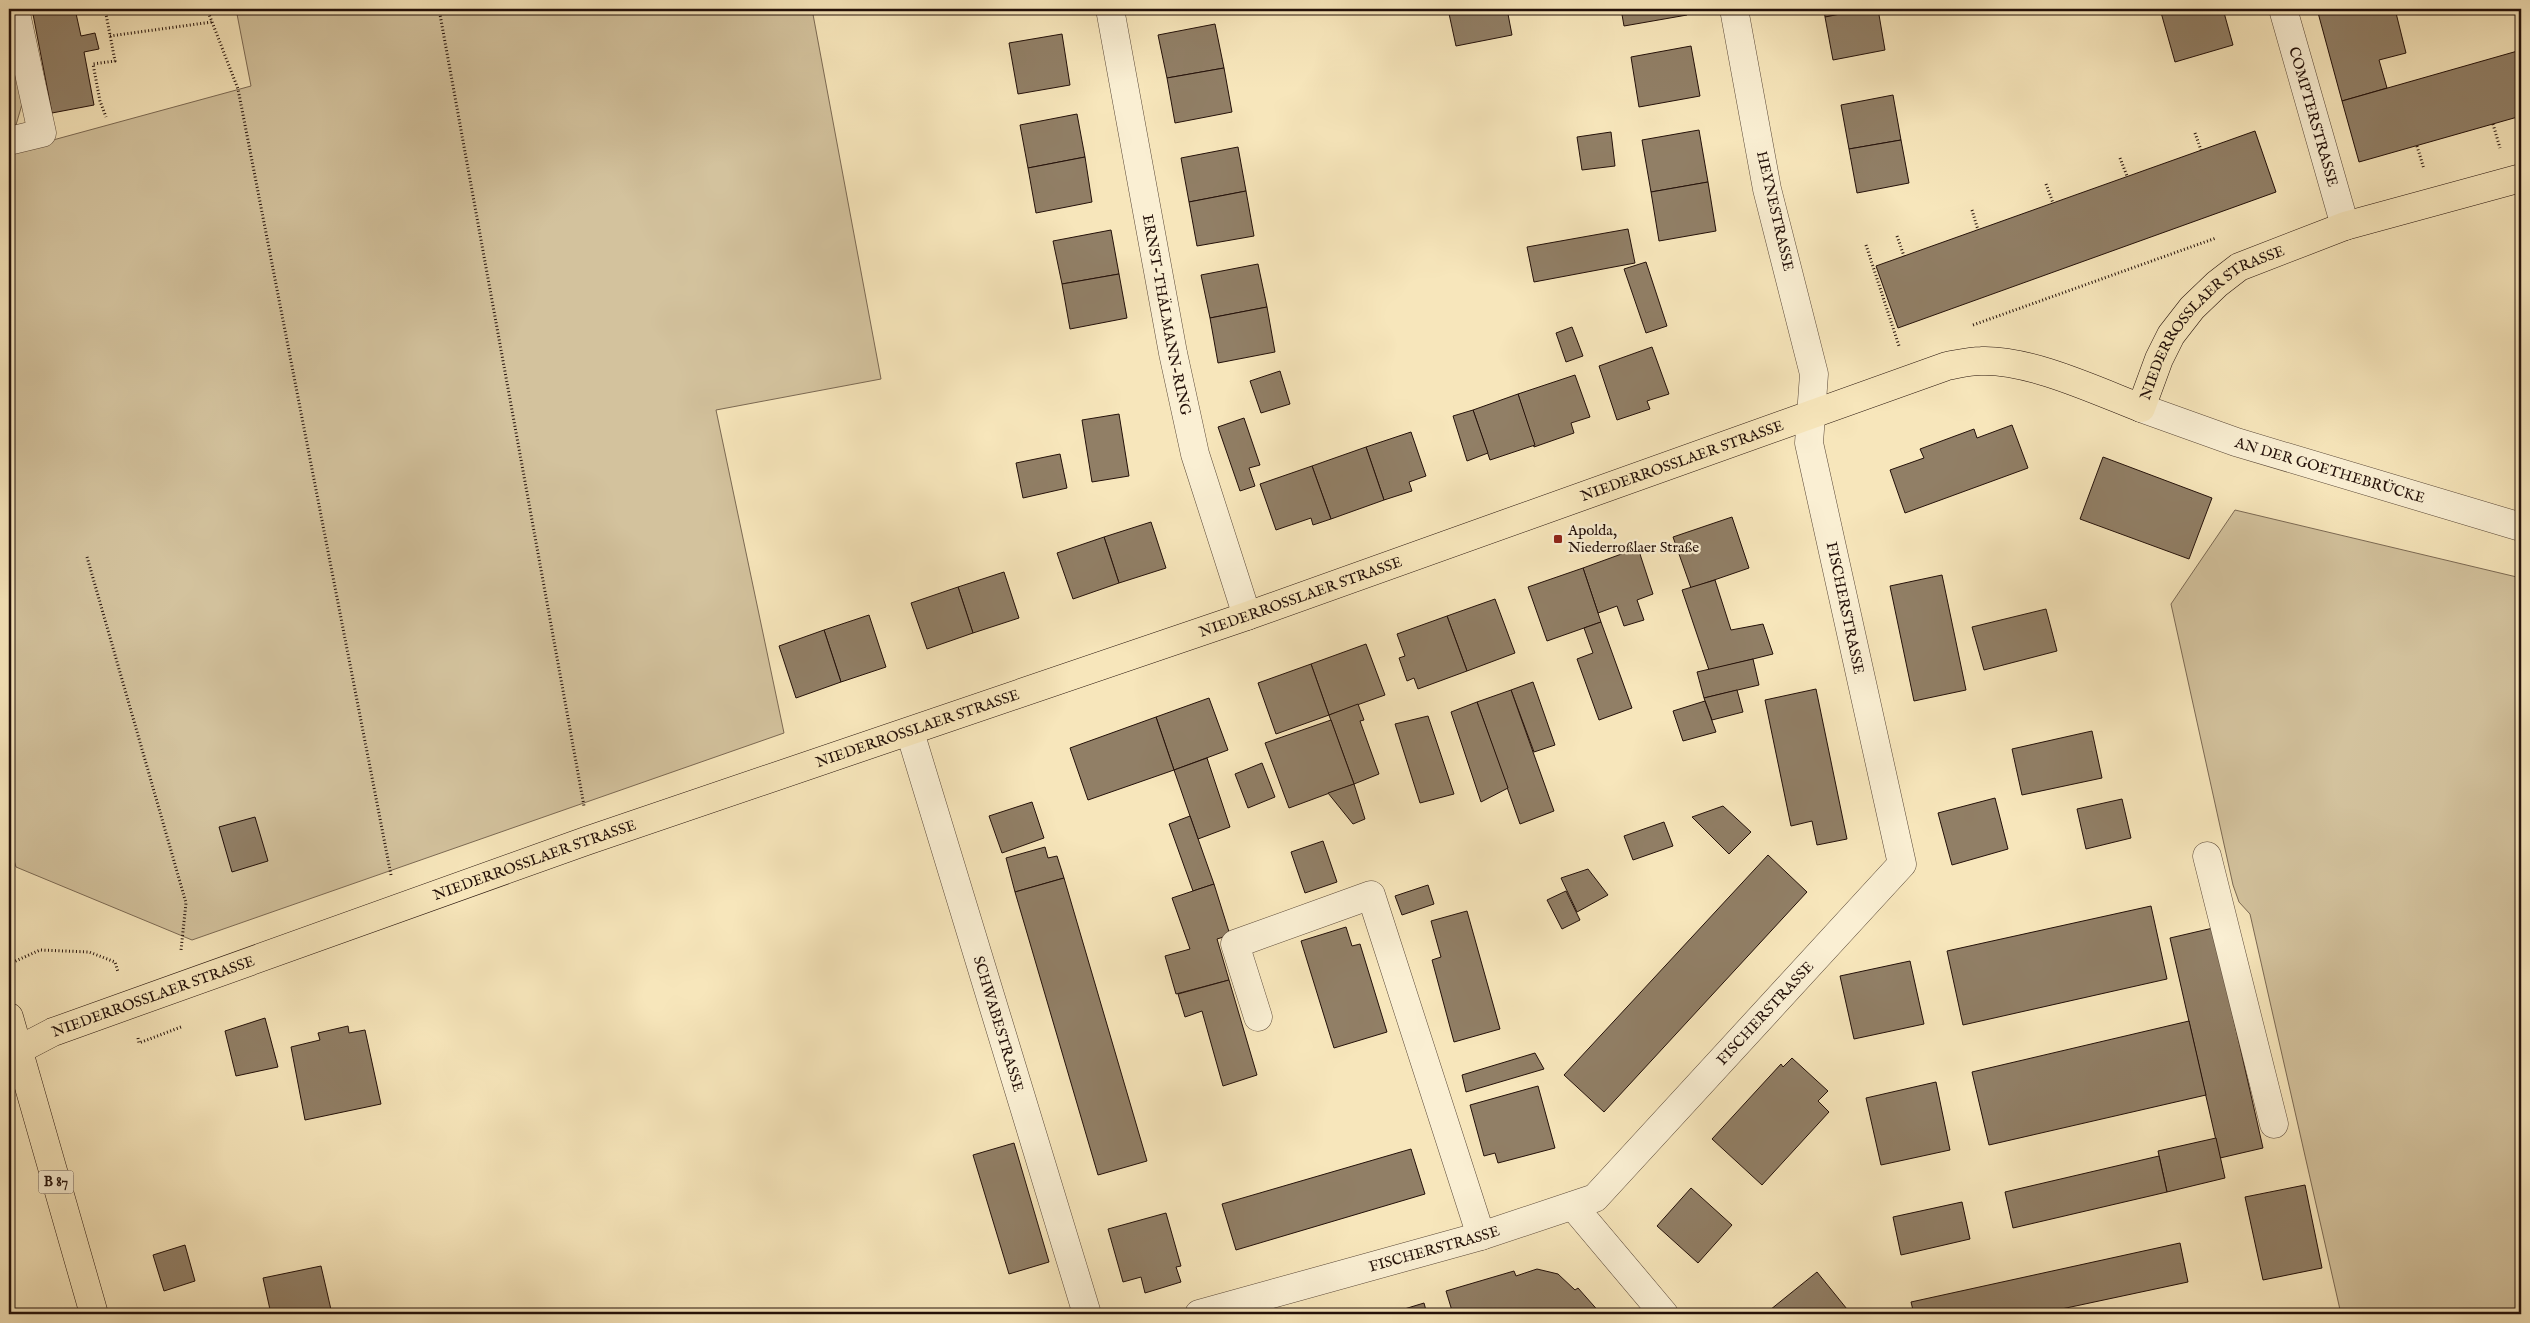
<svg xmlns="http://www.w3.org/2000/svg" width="2530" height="1323" viewBox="0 0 2530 1323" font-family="'IM FELL English',serif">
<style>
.green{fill:#d3c29d;stroke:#7b6953}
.building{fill:#917f66;stroke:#231009}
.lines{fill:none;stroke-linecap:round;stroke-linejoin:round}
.minor-casing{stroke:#584636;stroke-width:29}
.major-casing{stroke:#231009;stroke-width:29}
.path{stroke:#231009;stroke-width:3;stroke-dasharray:1 2.5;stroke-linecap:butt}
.minor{stroke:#faefd3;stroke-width:28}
.major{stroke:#f7e6bb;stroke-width:28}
.poi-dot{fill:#8f2418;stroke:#faefd3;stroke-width:2}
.labels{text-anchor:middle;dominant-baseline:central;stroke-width:4.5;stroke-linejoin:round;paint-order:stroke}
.shield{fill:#faefd3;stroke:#645346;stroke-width:1}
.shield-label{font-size:14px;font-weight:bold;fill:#231009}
.street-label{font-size:15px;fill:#231009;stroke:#faefd3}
.poi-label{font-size:15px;fill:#231009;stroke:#faefd3;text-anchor:start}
</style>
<rect width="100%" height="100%" fill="#f7e6bb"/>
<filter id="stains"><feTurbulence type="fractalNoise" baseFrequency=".004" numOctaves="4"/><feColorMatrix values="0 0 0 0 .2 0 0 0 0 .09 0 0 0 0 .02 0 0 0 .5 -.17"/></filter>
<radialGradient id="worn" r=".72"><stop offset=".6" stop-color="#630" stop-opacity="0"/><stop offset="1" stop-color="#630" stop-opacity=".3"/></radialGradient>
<g class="green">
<path d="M236 9H812L881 379 716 410 784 733 192 940 16 867 9 843V152L251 86Z"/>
<path d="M9 19 25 94 16 125 9 127Z"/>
<path d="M2235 510 2521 578V1314H2341L2250 914 2239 902 2233 885 2171 604Z"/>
</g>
<g class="building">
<path d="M32 9H75L81 36 95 33 99 49 84 52 94 105 52 113Z"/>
<path d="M1448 9H1507L1512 35 1456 46Z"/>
<path d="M1621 9H1686L1687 15 1624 26Z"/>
<path d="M1824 9H1866L1825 17Z"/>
<path d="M1866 9H1878L1885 50 1833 60 1825 17Z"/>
<path d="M2160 9H2223L2233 45 2175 62Z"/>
<path d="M2317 9H2381L2382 11 2395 9 2406 53 2379 60 2387 88 2342 101Z"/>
<path d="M1215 24 1224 68 1167 78 1158 35Z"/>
<path d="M1062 34 1070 85 1018 94 1009 43Z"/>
<path d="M1691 46 1700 96 1639 107 1631 57Z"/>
<path d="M2521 50V116L2359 162 2342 101Z"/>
<path d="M1224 68 1232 112 1175 123 1167 78Z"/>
<path d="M1893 95 1901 140 1849 149 1841 105Z"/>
<path d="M1077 114 1085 157 1028 168 1020 125Z"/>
<path d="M1699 130 1708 182 1651 192 1642 140Z"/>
<path d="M2255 131 2276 192 1898 328 1876 266Z"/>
<path d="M1611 132 1615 166 1582 170 1577 137Z"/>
<path d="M1901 140 1909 183 1857 193 1849 149Z"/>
<path d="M1238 147 1246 191 1189 202 1181 158Z"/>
<path d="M1085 157 1092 202 1036 213 1028 168Z"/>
<path d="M1708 182 1716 231 1659 241 1651 192Z"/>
<path d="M1246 191 1254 236 1197 246 1189 202Z"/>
<path d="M1628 229 1635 263 1534 282 1527 247Z"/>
<path d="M1111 230 1119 274 1062 284 1053 241Z"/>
<path d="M2521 248V268L2516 249Z"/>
<path d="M1646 262 1667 326 1646 333 1624 269Z"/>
<path d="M1258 264 1267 307 1210 318 1201 275Z"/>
<path d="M1119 274 1127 318 1070 329 1062 284Z"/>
<path d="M1267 307 1275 352 1218 363 1210 318Z"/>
<path d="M1572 327 1583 356 1566 362 1556 333Z"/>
<path d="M1652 347 1669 394 1647 401 1650 409 1617 420 1599 366Z"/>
<path d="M1280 371 1290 404 1261 413 1250 381Z"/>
<path d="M1575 375 1590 417 1571 423 1574 433 1534 447 1518 394Z"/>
<path d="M1518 394 1535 445 1490 460 1473 410Z"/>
<path d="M1473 410 1488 453 1467 461 1453 416Z"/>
<path d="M1119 414 1129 476 1092 482 1082 420Z"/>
<path d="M1244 418 1260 465 1249 468 1255 486 1240 491 1218 427Z"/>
<path d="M2012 425 2028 468 1905 513 1890 470 1924 458 1920 449 1974 429 1977 438Z"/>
<path d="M1411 432 1426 476 1409 482 1412 491 1384 500 1366 447Z"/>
<path d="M1366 447 1384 500 1331 519 1312 466Z"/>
<path d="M1060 454 1067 488 1023 498 1016 463Z"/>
<path d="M2103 457 2212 498 2189 559 2080 519Z"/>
<path d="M1312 466 1331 519 1313 525 1311 518 1276 530 1260 484Z"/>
<path d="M1732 517 1749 568 1691 588 1673 537Z"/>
<path d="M1151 522 1166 568 1119 583 1104 537Z"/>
<path d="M1104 537 1119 583 1073 599 1057 553Z"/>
<path d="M1638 548 1653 594 1637 600 1644 620 1624 626 1617 606 1598 613 1583 568Z"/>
<path d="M1583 568 1601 622 1547 641 1528 587Z"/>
<path d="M1004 572 1019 618 973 633 958 587Z"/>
<path d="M1942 575 1966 690 1914 701 1890 586Z"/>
<path d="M1715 580 1731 630 1763 624 1773 654 1709 670 1682 590Z"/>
<path d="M958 587 973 633 927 649 911 603Z"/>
<path d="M1495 599 1515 653 1467 671 1447 616Z"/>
<path d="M2046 609 2057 651 1984 670 1972 627Z"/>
<path d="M869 615 886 667 841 682 824 630Z"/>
<path d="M1447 616 1467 671 1418 689 1414 678 1407 681 1399 658 1405 656 1397 634Z"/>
<path d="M1601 622 1632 708 1599 720 1577 659 1593 653 1584 628Z"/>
<path d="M824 630 841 682 796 698 779 646Z"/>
<path d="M1366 644 1385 695 1329 715 1311 664Z"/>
<path d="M1753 659 1759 685 1704 698 1697 672Z"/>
<path d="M1311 664 1329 715 1276 734 1258 683Z"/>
<path d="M1533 682 1555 745 1534 752 1511 690Z"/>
<path d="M1816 689 1847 839 1817 845 1812 821 1791 826 1765 700Z"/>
<path d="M1511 690 1554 811 1520 824 1477 702Z"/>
<path d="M1737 690 1743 712 1712 720 1704 698Z"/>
<path d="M1209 698 1228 750 1174 770 1156 717Z"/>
<path d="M1705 701 1716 732 1683 741 1673 711Z"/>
<path d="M1477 702 1508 788 1481 802 1451 712Z"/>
<path d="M1358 704 1364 720 1360 721 1379 774 1354 784 1329 715Z"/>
<path d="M1428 716 1454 794 1420 803 1395 724Z"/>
<path d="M1156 717 1174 770 1088 800 1070 748Z"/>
<path d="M1331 720 1354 784 1289 808 1265 743Z"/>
<path d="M2092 731 2102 778 2022 795 2012 749Z"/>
<path d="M1207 758 1230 827 1198 839 1174 770Z"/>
<path d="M1262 763 1275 797 1248 808 1235 774Z"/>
<path d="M1354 784 1365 819 1353 824 1328 793Z"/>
<path d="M1995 798 2008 849 1952 865 1938 813Z"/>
<path d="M2122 799 2131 838 2086 849 2077 809Z"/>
<path d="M1032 802 1044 838 1002 853 989 816Z"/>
<path d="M1723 806 1751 832 1729 854 1692 817Z"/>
<path d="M1190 816 1214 884 1193 891 1169 824Z"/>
<path d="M255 817 268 861 232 872 219 827Z"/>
<path d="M1664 822 1673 846 1633 860 1624 836Z"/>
<path d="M1323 841 1337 882 1305 893 1291 852Z"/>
<path d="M1045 847 1048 858 1057 856 1064 878 1015 892 1006 858Z"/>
<path d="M1768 855 1807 892 1604 1112 1564 1075Z"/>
<path d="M1588 869 1608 895 1577 912 1561 878Z"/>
<path d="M1064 878 1147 1161 1098 1175 1015 892Z"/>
<path d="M1214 884 1230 935 1217 939 1229 980 1176 994 1165 956 1190 949 1172 898Z"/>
<path d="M1428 885 1434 904 1402 915 1395 896Z"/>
<path d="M1566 891 1580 920 1562 929 1547 900Z"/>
<path d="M2151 906 2167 979 1963 1025 1947 951Z"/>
<path d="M1467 911 1500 1029 1454 1042 1432 960 1441 957 1431 921Z"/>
<path d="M1346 927 1352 946 1360 944 1387 1032 1334 1048 1301 941Z"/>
<path d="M2213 928 2263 1148 2220 1158 2170 938Z"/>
<path d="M1910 961 1924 1024 1854 1039 1840 976Z"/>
<path d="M1229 980 1257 1075 1223 1086 1202 1011 1185 1017 1178 994Z"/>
<path d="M265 1018 278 1067 236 1076 225 1031Z"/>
<path d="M2189 1021 2206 1095 1989 1145 1972 1072Z"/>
<path d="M348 1026 349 1033 365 1030 381 1104 305 1120 291 1047 320 1040 318 1033Z"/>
<path d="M1535 1053 1544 1069 1466 1092 1462 1075Z"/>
<path d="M1792 1058 1828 1091 1818 1101 1829 1112 1762 1185 1712 1139 1781 1064 1783 1067Z"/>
<path d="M1936 1082 1950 1150 1881 1165 1866 1098Z"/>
<path d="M1538 1086 1555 1148 1498 1163 1495 1153 1484 1156 1470 1105Z"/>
<path d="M2216 1138 2225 1178 2167 1192 2158 1151Z"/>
<path d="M1014 1143 1049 1262 1009 1274 973 1155Z"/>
<path d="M1411 1149 1425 1194 1236 1250 1222 1204Z"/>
<path d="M2159 1156 2167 1192 2013 1228 2005 1192Z"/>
<path d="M2305 1185 2322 1268 2263 1280 2245 1197Z"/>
<path d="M1691 1188 1732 1225 1698 1263 1657 1226Z"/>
<path d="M1962 1202 1970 1239 1901 1255 1893 1217Z"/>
<path d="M1166 1213 1181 1266 1176 1267 1181 1282 1145 1293 1141 1277 1123 1282 1108 1229Z"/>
<path d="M2180 1243 2188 1282 2038 1314H1914L1911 1302Z"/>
<path d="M185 1245 195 1281 164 1291 153 1255Z"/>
<path d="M321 1266 332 1314H271L263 1278Z"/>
<path d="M1537 1269 1558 1274 1575 1290 1578 1288 1601 1314H1453L1446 1291 1514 1271 1516 1276Z"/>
<path d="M1817 1272 1851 1314H1765Z"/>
<path d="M1424 1303 1427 1314H1388Z"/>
</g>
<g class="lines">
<defs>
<g id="minor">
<path id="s1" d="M1110 9 1173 353 1195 454 1247 616"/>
<path id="s2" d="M2283 9 2345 226"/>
<path d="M9 141 42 133 15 9"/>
<path id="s3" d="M2141 408 2236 442 2521 527"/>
<path id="s4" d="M910 732 1087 1314"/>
<path d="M2207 856 2274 1124"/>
<path d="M1258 1017 1235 944 1371 895 1481 1236"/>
<path d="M1573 1206 1664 1314"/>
<path id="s5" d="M1199 1314 1481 1236 1595 1198 1902 864 1809 443 1814 374 1767 189 1734 9"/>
</g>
<g id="major">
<path d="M9 1017 94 1314"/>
<path id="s6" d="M9 1055 53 1032 586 841 1247 616 1947 366C1958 364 1970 361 1981 361 2029 359 2097 391 2141 408L2159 359 2171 335 2192 308 2217 284 2239 267 2345 226 2521 178"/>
</g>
</defs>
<use href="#minor" class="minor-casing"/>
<use href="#major" class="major-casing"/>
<g class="path">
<path d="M105 9 115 61 93 64 100 101 106 117"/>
<path d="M207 9 238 89 391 875"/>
<path d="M439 9 584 806"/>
<path d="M110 36 212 22"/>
<path d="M2493 124 2500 148"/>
<path d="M2195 133 2201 150"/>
<path d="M2417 146 2424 169"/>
<path d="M2120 158 2127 176"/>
<path d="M2046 184 2053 203"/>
<path d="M1972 210 1978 230"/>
<path d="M1897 236 1904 256"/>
<path d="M1866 245 1899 346"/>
<path d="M1973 325 2216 238"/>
<path d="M87 557 186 903 181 950"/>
<path d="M9 964 40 950 89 952 115 962 118 972"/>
<path d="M138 1038 139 1043 181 1027"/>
</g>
<use href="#minor" class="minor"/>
<use href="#major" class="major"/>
</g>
<rect class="poi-dot" x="1553" y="534" width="10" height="10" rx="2.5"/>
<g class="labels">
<rect class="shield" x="38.5" y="1170.5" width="35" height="23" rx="4"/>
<g class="shield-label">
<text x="56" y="1182">B 87</text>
</g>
<g class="street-label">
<text stroke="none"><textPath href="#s2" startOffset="112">COMPTERSTRASSE</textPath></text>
<text transform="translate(1775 211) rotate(77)">HEYNESTRASSE</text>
<text stroke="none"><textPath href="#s1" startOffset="311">ERNST-THÄLMANN-RING</textPath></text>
<text stroke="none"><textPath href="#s6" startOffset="2376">NIEDERROSSLAER STRASSE</textPath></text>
<text stroke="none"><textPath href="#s6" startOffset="1776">NIEDERROSSLAER STRASSE</textPath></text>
<text stroke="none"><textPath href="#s3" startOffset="199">AN DER GOETHEBRÜCKE</textPath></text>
<text stroke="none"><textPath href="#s6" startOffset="1371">NIEDERROSSLAER STRASSE</textPath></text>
<text transform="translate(1845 608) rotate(78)">FISCHERSTRASSE</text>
<text stroke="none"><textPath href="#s6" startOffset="966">NIEDERROSSLAER STRASSE</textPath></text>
<text stroke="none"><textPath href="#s6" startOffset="561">NIEDERROSSLAER STRASSE</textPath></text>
<text stroke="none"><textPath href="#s6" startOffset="156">NIEDERROSSLAER STRASSE</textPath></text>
<text stroke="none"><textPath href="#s5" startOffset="664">FISCHERSTRASSE</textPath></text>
<text stroke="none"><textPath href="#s4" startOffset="305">SCHWABESTRASSE</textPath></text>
<text stroke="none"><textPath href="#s5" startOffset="244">FISCHERSTRASSE</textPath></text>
</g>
<g class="poi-label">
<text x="1568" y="530">Apolda,<tspan x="1568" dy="17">Niederroßlaer Straße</tspan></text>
</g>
</g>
<rect width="2530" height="1323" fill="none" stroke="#f7e6bb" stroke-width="30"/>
<rect x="10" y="10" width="2510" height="1303" fill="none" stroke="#231009" stroke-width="2.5"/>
<rect x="15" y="15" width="2500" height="1293" fill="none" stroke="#231009"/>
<rect width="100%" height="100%" filter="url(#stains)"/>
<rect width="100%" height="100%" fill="url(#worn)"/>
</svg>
